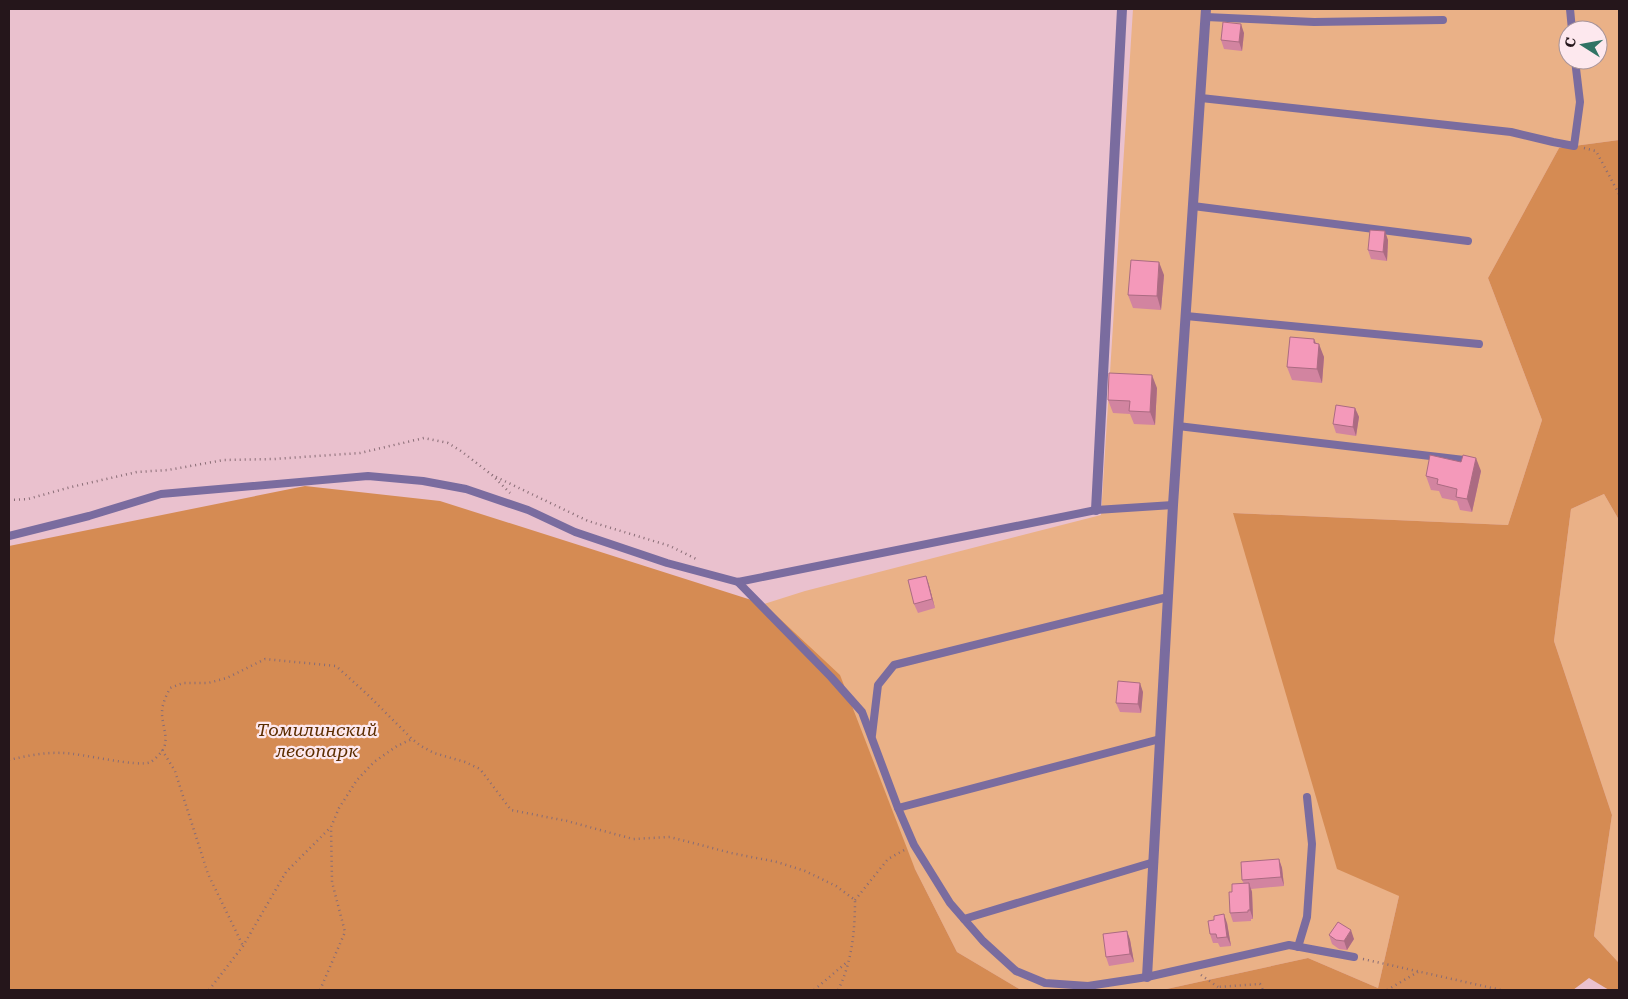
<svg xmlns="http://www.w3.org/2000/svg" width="1628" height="999" viewBox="0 0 1628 999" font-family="'Roboto Serif',serif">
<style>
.green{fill:#eab187;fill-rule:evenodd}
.forest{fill:#d58b53}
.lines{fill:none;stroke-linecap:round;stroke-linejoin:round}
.path{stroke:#886c75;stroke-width:2.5;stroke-dasharray:1 4;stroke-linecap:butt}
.lane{stroke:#7a6c9f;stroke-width:8}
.street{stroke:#7a6c9f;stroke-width:10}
.wall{fill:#d284a0}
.shaded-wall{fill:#ab6b82}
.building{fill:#f499ba;stroke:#ab6b82}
.labels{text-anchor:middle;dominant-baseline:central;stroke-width:4.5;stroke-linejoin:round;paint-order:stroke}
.park-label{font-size:18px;font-style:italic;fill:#5c2d00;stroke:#fde8ee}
</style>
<rect width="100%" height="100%" fill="#eac1ce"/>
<g class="green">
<path d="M1133 9H1619V140L1559 148 1488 278 1542 420 1508 525 1234 513 1399 896 1378 988 1308 958 1162 990H1021L957 952 915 869 764 604 805 591 1101 515ZM1568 30H1598V60H1568Z"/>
<path d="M1604 494 1619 520V963L1594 936 1612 815 1554 641 1571 509Z"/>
</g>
<g class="forest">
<path d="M1619 140V520L1604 494 1571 509 1554 641 1612 815 1594 936 1619 963V990H1609L1589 978 1573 990H1162L1308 958 1378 988 1399 896 1337 869 1233 513 1508 525 1542 420 1488 278 1559 148Z"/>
<path d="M305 486 440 501 764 604 840 675 915 869 957 952 1021 990H9V546Z"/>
</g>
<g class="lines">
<g class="path">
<path d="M1584 148 1596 151 1619 194"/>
<path d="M496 477 588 521 670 546 696 559"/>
<path d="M9 500 28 499 71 487 137 472 168 470 224 460 274 459 360 453 424 438 448 443 461 451 492 475 510 493"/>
<path d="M162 750 175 771 208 874 243 946"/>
<path d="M9 760C26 756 45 752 62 753 81 753 138 768 151 762 154 760 160 754 162 751 170 740 162 726 162 713 162 704 166 696 170 688L183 683H208L227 678 265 659 336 666 368 695 412 739 421 746 434 753 465 762 480 769 511 810 567 821 633 839 670 837 731 853 777 862 805 871 836 886 855 900C855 930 852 963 838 990"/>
<path d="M855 900 888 859 906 849"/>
<path d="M1363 959 1501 990"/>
<path d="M1201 975 1218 987"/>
<path d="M209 990 243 946 286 872 331 827"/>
<path d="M320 990 345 932 332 882 331 827 339 808 357 780 374 762 397 746 412 739"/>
<path d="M814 990 846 963"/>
<path d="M1217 990 1218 987 1260 984 1263 990"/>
<path d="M1387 990 1418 972"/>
</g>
<g class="lane">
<path d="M1570 9 1572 30"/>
<path d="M1206 17 1314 22 1443 20"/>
<path d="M1201 98 1511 132 1553 142 1574 146 1580 102 1575 60"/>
<path d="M1193 206 1468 241"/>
<path d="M1186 316 1479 344"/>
<path d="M1178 426 1464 460"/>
<path d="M9 536 89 516 161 494 368 476 423 481 466 489 528 510 575 532 667 563 738 582 1096 510 1173 505"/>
<path d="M738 582 831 677 862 712 898 808 914 845 950 903 983 941 1016 971 1045 983 1088 986 1147 977 1289 945 1354 957"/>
<path d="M872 735 878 685 894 665 1168 597"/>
<path d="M898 808 1160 739"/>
<path d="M964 919 1154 862"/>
<path d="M1298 947 1307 917 1312 844 1307 797"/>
</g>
<g class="street">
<path d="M1096 510 1122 9"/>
<path d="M1147 977 1173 505 1206 9"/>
</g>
</g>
<g class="wall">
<path d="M1244 33 1242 51 1224 49 1221 40Z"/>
<path d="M1388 240 1387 261 1371 259 1368 250Z"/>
<path d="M1164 275 1161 310 1133 308 1128 295Z"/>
<path d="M1314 339 1324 357 1322 383 1292 380 1287 367Z"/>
<path d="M1157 388 1155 425 1134 424 1130 414 1113 413 1108 400Z"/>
<path d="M1355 408 1359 417 1356 436 1336 433 1333 424Z"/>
<path d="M1481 471 1472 512 1460 510 1457 501 1442 498 1439 491 1431 490 1426 476Z"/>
<path d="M926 576 929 585 935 608 918 613 914 604Z"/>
<path d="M1143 692 1141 713 1120 712 1116 703Z"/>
<path d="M1279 859 1282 868 1284 886 1251 889 1252 892 1253 919H1251V921L1233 922 1230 913 1232 892 1244 884 1242 880Z"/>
<path d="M1227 923 1231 946 1220 947 1218 943H1213L1210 934Z"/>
<path d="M1127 931 1130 940 1134 962 1109 966 1106 957Z"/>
<path d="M1329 935 1354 939 1347 950 1339 949 1332 944Z"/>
</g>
<g class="shaded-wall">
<path d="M1241 24 1244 33 1242 51 1239 42Z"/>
<path d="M1385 231 1388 240 1387 261 1383 252Z"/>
<path d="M1159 262 1164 275 1161 310 1157 296Z"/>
<path d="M1314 339 1318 351 1319 344 1324 357 1322 383 1317 369 1314 343Z"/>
<path d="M1152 375 1157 388 1155 425 1150 412Z"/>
<path d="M1355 408 1359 417 1356 436 1353 427Z"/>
<path d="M1476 458 1481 471 1472 512 1467 499Z"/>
<path d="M926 576 929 585 935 608 932 599Z"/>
<path d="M1140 683 1143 692 1141 713 1138 704Z"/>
<path d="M1279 859 1282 868 1284 886 1281 877Z"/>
<path d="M1249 883 1252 892 1253 919 1250 910Z"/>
<path d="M1224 914 1227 923 1231 946 1227 937Z"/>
<path d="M1351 930 1354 939 1347 950 1344 941Z"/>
<path d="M1127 931 1130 940 1134 962 1130 954Z"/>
</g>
<g class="building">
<path d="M1223 22 1241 24 1239 42 1221 40Z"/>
<path d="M1370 230 1385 231 1383 252 1368 250Z"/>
<path d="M1131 260 1159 262 1157 296 1128 295Z"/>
<path d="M1290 337 1314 339V343L1319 344 1317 369 1287 367Z"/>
<path d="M1109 373 1152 375 1150 412 1129 411 1130 401 1108 400Z"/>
<path d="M1336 405 1355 408 1353 427 1333 424Z"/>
<path d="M1430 455 1461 462 1463 455 1476 458 1467 499 1456 497 1457 489 1437 484 1438 479 1426 476Z"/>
<path d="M926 576 932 599 914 604 908 580Z"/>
<path d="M1118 681 1140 683 1138 704 1116 703Z"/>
<path d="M1279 859 1281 877 1242 880 1241 862Z"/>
<path d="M1249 883 1250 910H1248V912L1230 913 1229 892H1232V884Z"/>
<path d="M1224 914 1227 937 1217 938 1216 934H1210L1208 921 1214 920V916Z"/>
<path d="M1338 922 1351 930 1344 941 1336 940 1329 935Z"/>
<path d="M1127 931 1130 954 1106 957 1103 934Z"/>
</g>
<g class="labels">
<g class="park-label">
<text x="317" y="729">Томилинский<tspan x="317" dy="21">лесопарк</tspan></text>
</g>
</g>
<rect width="1628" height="999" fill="none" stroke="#25161b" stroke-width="20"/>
<g transform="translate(1583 45) rotate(281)"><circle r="24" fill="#fde8ee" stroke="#a7949a"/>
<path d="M0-4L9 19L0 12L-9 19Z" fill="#307364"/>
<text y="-8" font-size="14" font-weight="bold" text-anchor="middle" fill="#25161b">С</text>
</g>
</svg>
